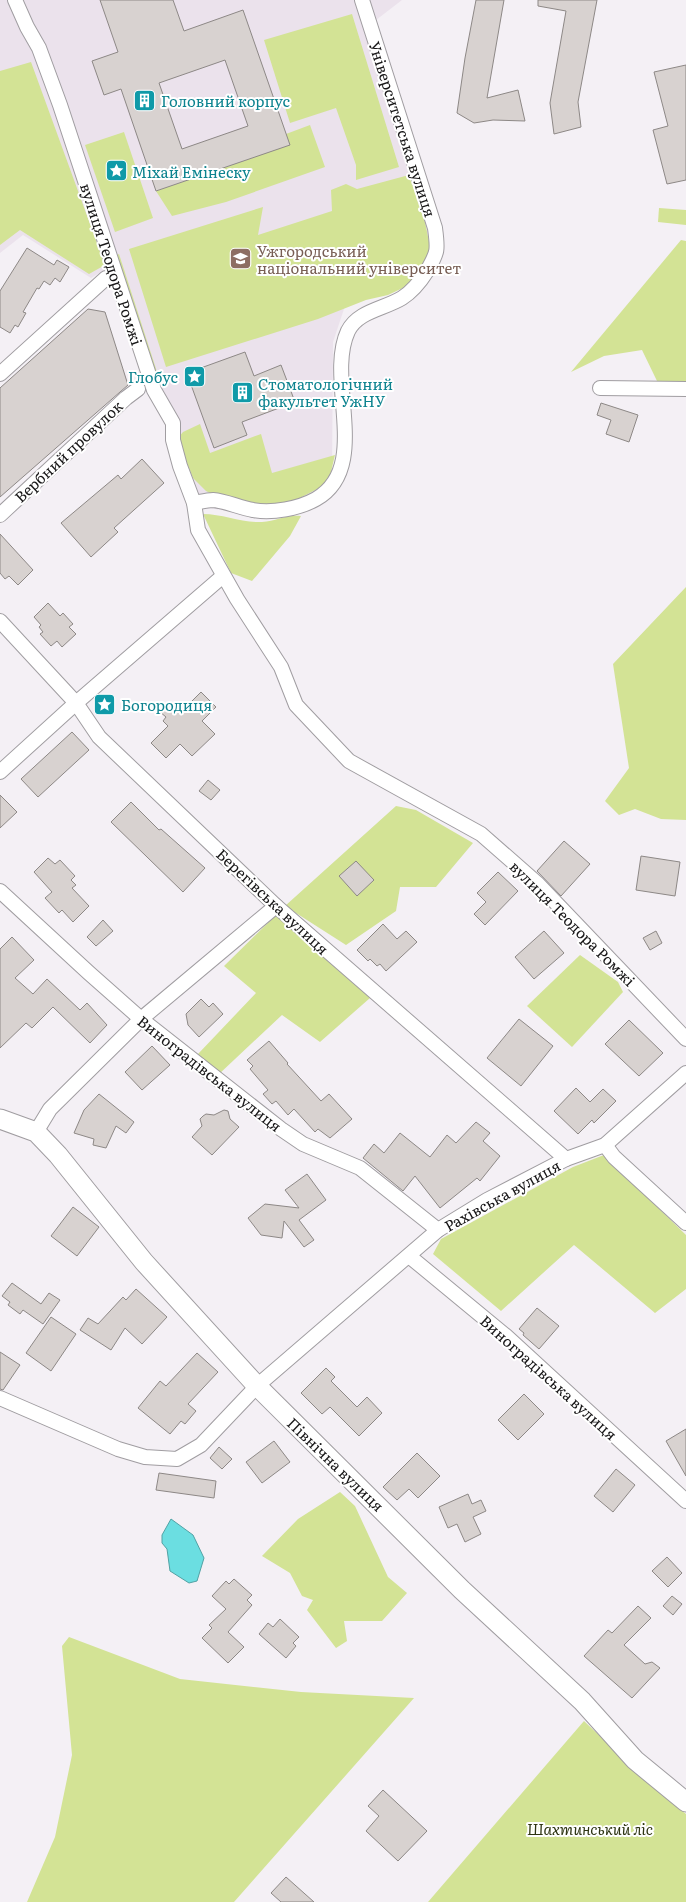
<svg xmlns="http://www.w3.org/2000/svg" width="686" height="1902" viewBox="0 0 686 1902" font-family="Literata,serif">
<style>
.built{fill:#ebe2ec}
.green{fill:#d3e395}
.water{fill:#6bdee1;stroke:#52a2a4}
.building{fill:#d8d2d0;stroke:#8d8886;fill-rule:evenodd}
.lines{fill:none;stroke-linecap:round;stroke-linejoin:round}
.street-casing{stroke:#a09da1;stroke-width:16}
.secondary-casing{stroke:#a09da1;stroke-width:21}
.street{stroke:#fff;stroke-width:14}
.secondary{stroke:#fff;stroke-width:19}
.labels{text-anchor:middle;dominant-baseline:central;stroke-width:4;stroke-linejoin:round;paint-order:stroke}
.culture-label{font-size:15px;fill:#0d838f;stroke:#fff;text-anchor:start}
.street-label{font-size:15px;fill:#171617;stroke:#fff}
.education-label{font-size:15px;fill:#785e54;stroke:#fff;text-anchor:start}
.park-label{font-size:15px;font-style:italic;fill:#2d3412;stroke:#fff}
</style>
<rect width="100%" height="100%" fill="#f4f0f5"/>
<path class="built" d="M0 0H402L367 27 432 237 415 274 346 303 333 342 332 477 307 507 259 517 199 506 114 264 91 278 23 235 0 253Z"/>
<g class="green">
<path d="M352 14 399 167 356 180V165L336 108 290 123 264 40Z"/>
<path d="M31 62 105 265 89 274 20 230 0 245V71Z"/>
<path d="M310 125 325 167 226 202 172 216 156 191 289 145 286 134Z"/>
<path d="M124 132 153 218 115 232 85 145Z"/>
<path d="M409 175 425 222 430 247 421 275 407 286 388 295 366 300 318 319 166 367 129 249 263 207 258 235 332 211 331 190 346 184 357 189Z"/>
<path d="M659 208 686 210V225L658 222Z"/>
<path d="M681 240 686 241V383L674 385 657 381 642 350 604 356 571 372Z"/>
<path d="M119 254 158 375 151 367 115 256Z"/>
<path d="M200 424 210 453 261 434 272 473 335 455 330 476 321 487 296 500 269 506 220 498 206 491 193 478 177 439 183 432Z"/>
<path d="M203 514C223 514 242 523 262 522 276 521 288 514 301 516L290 536 252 581 231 573Z"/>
<path d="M686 587V820L661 819 635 809 619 815 605 801 629 768 613 664Z"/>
<path d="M396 806 416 810 473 843 436 887H400L396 911 346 945 285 906Z"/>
<path d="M277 914 370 998 320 1042 282 1015 218 1075 198 1054 256 993 224 966Z"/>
<path d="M580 955 618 982 623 992 572 1047 527 1006Z"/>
<path d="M604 1155 686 1235V1289L655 1313 574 1245 501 1311 433 1254 441 1239 573 1167Z"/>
<path d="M340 1492 355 1506 388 1577 407 1593 382 1621H344L347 1641 336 1648 307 1610 313 1600 302 1596 290 1573 262 1556 298 1519Z"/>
<path d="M69 1637 180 1679 301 1692 414 1698 234 1902H27L55 1837 72 1755 62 1646Z"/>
<path d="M584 1721 641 1775 686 1814V1902H428Z"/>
</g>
<path class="water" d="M171 1519 193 1535 204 1558 197 1581 189 1583 170 1571 167 1549 162 1543V1535Z"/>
<g class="building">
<path d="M100 0H173L184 31 243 10 290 145 156 191 121 89 104 95 92 61 118 52ZM225 60 248 126 182 149 159 83Z"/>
<path d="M476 0H504L487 98 518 90 525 121 493 120 474 123 457 113 465 58Z"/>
<path d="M538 0H597L578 102 581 127 554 134 550 103 566 11 538 6Z"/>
<path d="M686 65V180L667 184 653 130 668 126 654 72Z"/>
<path d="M27 248 54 265 57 260 69 267 60 282 55 278 50 285 44 281 39 289 37 288 23 312 26 313 18 327 15 325 10 333 0 327V291Z"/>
<path d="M88 309 105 312 128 385 0 497V388Z"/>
<path d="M245 352 254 376 281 365 295 402 242 422 247 435 214 448 190 382 201 378 198 369Z"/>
<path d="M601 403 638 415 629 442 606 434 611 420 597 415Z"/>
<path d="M142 459 164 483 114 528 118 532 91 557 61 523 118 475 121 479Z"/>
<path d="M0 534 33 570 18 585 9 576 5 579 0 573Z"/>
<path d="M48 603 60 616 63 613 73 624 69 627 76 634 62 647 57 641 51 646 40 634 43 632 39 627 41 625 34 617Z"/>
<path d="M201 692 216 707 202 721 215 734 192 756 180 744 166 758 151 743 168 726 163 721 166 717 160 712 169 703 175 708 178 705 183 710Z"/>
<path d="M72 732 89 750 38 797 21 779Z"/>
<path d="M208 780 220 790 211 800 199 791Z"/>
<path d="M0 795 17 812 0 828Z"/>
<path d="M131 802 159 830 161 829 205 868 183 892 111 822Z"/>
<path d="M564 841 590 864 561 896 537 871Z"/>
<path d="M641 856 680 862 675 896 636 890Z"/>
<path d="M48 858 55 864 60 860 75 876 71 880 76 885 72 888 89 906 73 922 62 910 59 913 45 898 52 892 34 872Z"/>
<path d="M356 861 374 880 357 896 339 876Z"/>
<path d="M498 872 518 891 485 925 474 914 486 902 477 893Z"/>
<path d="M103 920 113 931 96 946 87 937Z"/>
<path d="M383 924 397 939 406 931 417 942 386 971 380 964 377 966 370 959 368 961 357 950Z"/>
<path d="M544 931 564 953 534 979 515 957Z"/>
<path d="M656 931 662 943 650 950 643 938Z"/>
<path d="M12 937 34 960 15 978 33 994 47 979 80 1010 87 1003 107 1025 90 1043 53 1007 32 1028 26 1023 0 1048V949Z"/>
<path d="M201 999 209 1007 213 1003 223 1014 199 1037 188 1025 186 1014Z"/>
<path d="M519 1019 553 1046 521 1086 487 1058Z"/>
<path d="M629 1020 663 1053 639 1076 605 1044Z"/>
<path d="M269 1041 288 1063 287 1064 321 1101 329 1094 352 1119 330 1138 318 1129 315 1132 294 1109 288 1115 276 1101 272 1104 263 1094 268 1090 250 1069 253 1066 247 1060Z"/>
<path d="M152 1046 170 1065 142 1090 125 1072Z"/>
<path d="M576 1088 590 1102 603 1089 616 1101 594 1123 592 1120 578 1134 554 1111Z"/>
<path d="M99 1094 134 1122 126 1133 116 1126 106 1148 93 1145 94 1139 74 1133 84 1110Z"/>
<path d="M224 1110 228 1111 230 1119 239 1127 212 1155 192 1137 202 1126 200 1119 203 1116 206 1114 214 1115Z"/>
<path d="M476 1122 490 1133 483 1141 500 1156 480 1181 477 1178 440 1208 415 1176 403 1191 363 1158 374 1144 384 1153 400 1133 430 1157 447 1135 456 1143Z"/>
<path d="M307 1174 326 1200 299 1220 314 1240 304 1247 284 1221 282 1238 261 1235 248 1218 265 1204 299 1208 285 1190Z"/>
<path d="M73 1207 99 1227 77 1256 51 1236Z"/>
<path d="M12 1283 41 1304 49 1293 60 1300 43 1324 23 1310 20 1314 8 1305 10 1302 2 1296Z"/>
<path d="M136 1289 167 1317 142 1344 125 1328 111 1350 80 1330 88 1318 98 1324 123 1297 126 1300Z"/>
<path d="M537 1308 559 1326 539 1349 523 1335 524 1333 519 1329Z"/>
<path d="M51 1317 76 1334 51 1371 26 1353Z"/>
<path d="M0 1352 20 1365 3 1390 0 1389Z"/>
<path d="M197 1353 218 1372 188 1404 196 1411 185 1424 181 1421 170 1434 138 1408 160 1381 166 1386Z"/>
<path d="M326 1368 335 1377 331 1381 357 1407 367 1397 382 1413 359 1436 330 1407 322 1414 301 1393Z"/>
<path d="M524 1394 544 1414 518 1440 498 1420Z"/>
<path d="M686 1429V1476L666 1441Z"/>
<path d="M274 1441 290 1462 262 1483 246 1462Z"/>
<path d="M219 1447 232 1459 222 1469 210 1458Z"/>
<path d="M417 1453 440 1476 418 1498 409 1489 397 1500 383 1487Z"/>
<path d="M616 1469 635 1485 613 1512 594 1496Z"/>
<path d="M159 1473 216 1481 214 1498 156 1490Z"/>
<path d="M468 1494 472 1504 481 1500 486 1511 473 1517 481 1534 465 1542 457 1524 448 1528 439 1507Z"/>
<path d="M667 1557 682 1573 668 1587 652 1571Z"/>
<path d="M234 1579 252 1595 247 1600 252 1605 228 1632 244 1647 228 1663 202 1638 212 1628 209 1625 226 1609 212 1596 226 1581 229 1584Z"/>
<path d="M672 1596 682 1604 673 1615 663 1606Z"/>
<path d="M638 1606 651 1618 624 1645 645 1664 652 1662 660 1668 632 1698 584 1656 608 1630 612 1633Z"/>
<path d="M280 1619 299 1637 293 1643 296 1646 286 1658 259 1634 268 1623 273 1627Z"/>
<path d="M383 1790 427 1831 398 1861 366 1831 379 1816 368 1806Z"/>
<path d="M286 1877 314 1902H281L271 1893Z"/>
</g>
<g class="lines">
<defs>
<g id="street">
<path d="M15 0 27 27 39 48 60 105 154 390 173 423V440L180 466 194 503 198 530 237 599 281 667 296 705 349 761 481 834 538 884 686 1039"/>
<path d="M0 374 106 278"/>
<path d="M600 388 686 389"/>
<path d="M194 503C200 502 207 500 213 500 226 501 240 508 253 510 272 514 300 508 316 499 372 467 325 380 348 331 358 311 384 309 402 298 413 291 420 282 427 271 438 252 438 250 435 228L362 0"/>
<path d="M0 515 126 398 138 389"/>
<path d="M0 621 76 703 99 737 276 906 566 1159"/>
<path d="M0 772 76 703 223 576"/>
<path d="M0 891 89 973 141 1019 281 1129 303 1144 360 1168 438 1230"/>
<path d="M36 1132 50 1109 141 1019 276 906"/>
<path d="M605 1145 614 1157 686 1223"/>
<path d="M409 1256 506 1336 686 1501"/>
<path d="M0 1398 118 1449 145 1457 177 1459 201 1445 257 1386 438 1230 487 1200 566 1159 605 1145 686 1073"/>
</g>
<path id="secondary" d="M0 1119 36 1132 58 1155 144 1262 257 1386 462 1590 582 1701 635 1760 686 1802"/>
</defs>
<use href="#street" class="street-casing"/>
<use href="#secondary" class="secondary-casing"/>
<use href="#street" class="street"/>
<use href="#secondary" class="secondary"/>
</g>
<defs>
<symbol id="building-square" viewBox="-11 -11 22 22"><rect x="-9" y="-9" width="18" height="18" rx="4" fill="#0f9aa8" stroke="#fff"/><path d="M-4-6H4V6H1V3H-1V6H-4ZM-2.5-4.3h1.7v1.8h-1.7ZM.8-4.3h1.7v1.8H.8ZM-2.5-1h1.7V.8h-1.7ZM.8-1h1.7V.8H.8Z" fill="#fff"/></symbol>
<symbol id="sight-square" viewBox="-11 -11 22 22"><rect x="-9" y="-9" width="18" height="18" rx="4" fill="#0f9aa8" stroke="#fff"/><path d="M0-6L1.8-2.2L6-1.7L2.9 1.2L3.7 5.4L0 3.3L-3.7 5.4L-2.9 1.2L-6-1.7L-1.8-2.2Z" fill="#fff"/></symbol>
<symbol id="university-square" viewBox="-11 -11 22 22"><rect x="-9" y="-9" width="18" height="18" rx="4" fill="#8d6e63" stroke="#fff"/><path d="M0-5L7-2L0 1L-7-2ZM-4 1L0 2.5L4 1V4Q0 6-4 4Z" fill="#fff"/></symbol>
</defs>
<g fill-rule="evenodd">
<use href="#building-square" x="132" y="88" width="25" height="25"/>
<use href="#sight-square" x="104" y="158" width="25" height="25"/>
<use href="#university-square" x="228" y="246" width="25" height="25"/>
<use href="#sight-square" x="182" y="364" width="25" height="25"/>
<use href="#building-square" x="230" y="380" width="25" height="25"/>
<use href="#sight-square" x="92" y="692" width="25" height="25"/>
</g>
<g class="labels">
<g class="culture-label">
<text x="161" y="100">Головний корпус</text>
<text x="132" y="171">Міхай Емінеску</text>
<text x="178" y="376" text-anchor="end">Глобус</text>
<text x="258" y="383">Стоматологічний<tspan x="258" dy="17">факультет УжНУ</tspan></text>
<text x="121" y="704">Богородиця</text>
</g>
<g class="street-label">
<text transform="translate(403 129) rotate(72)">Університетська вулиця</text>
<text transform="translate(112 264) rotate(72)">вулиця Теодора Ромжі</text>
<text transform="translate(68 451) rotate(-43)">Вербний провулок</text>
<text transform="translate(273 901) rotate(43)">Берегівська вулиця</text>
<text transform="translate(573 923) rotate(45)">вулиця Теодора Ромжі</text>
<text transform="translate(210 1073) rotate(38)">Виноградівська вулиця</text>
<text transform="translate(502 1195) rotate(-29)">Рахівська вулиця</text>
<text transform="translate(549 1377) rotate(42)">Виноградівська вулиця</text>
<text transform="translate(336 1464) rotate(44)">Північна вулиця</text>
</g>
<g class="education-label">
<text x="257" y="250">Ужгородський<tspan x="257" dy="17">національний університет</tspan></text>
</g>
<g class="park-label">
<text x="590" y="1828">Шахтинський ліс</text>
</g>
</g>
</svg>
